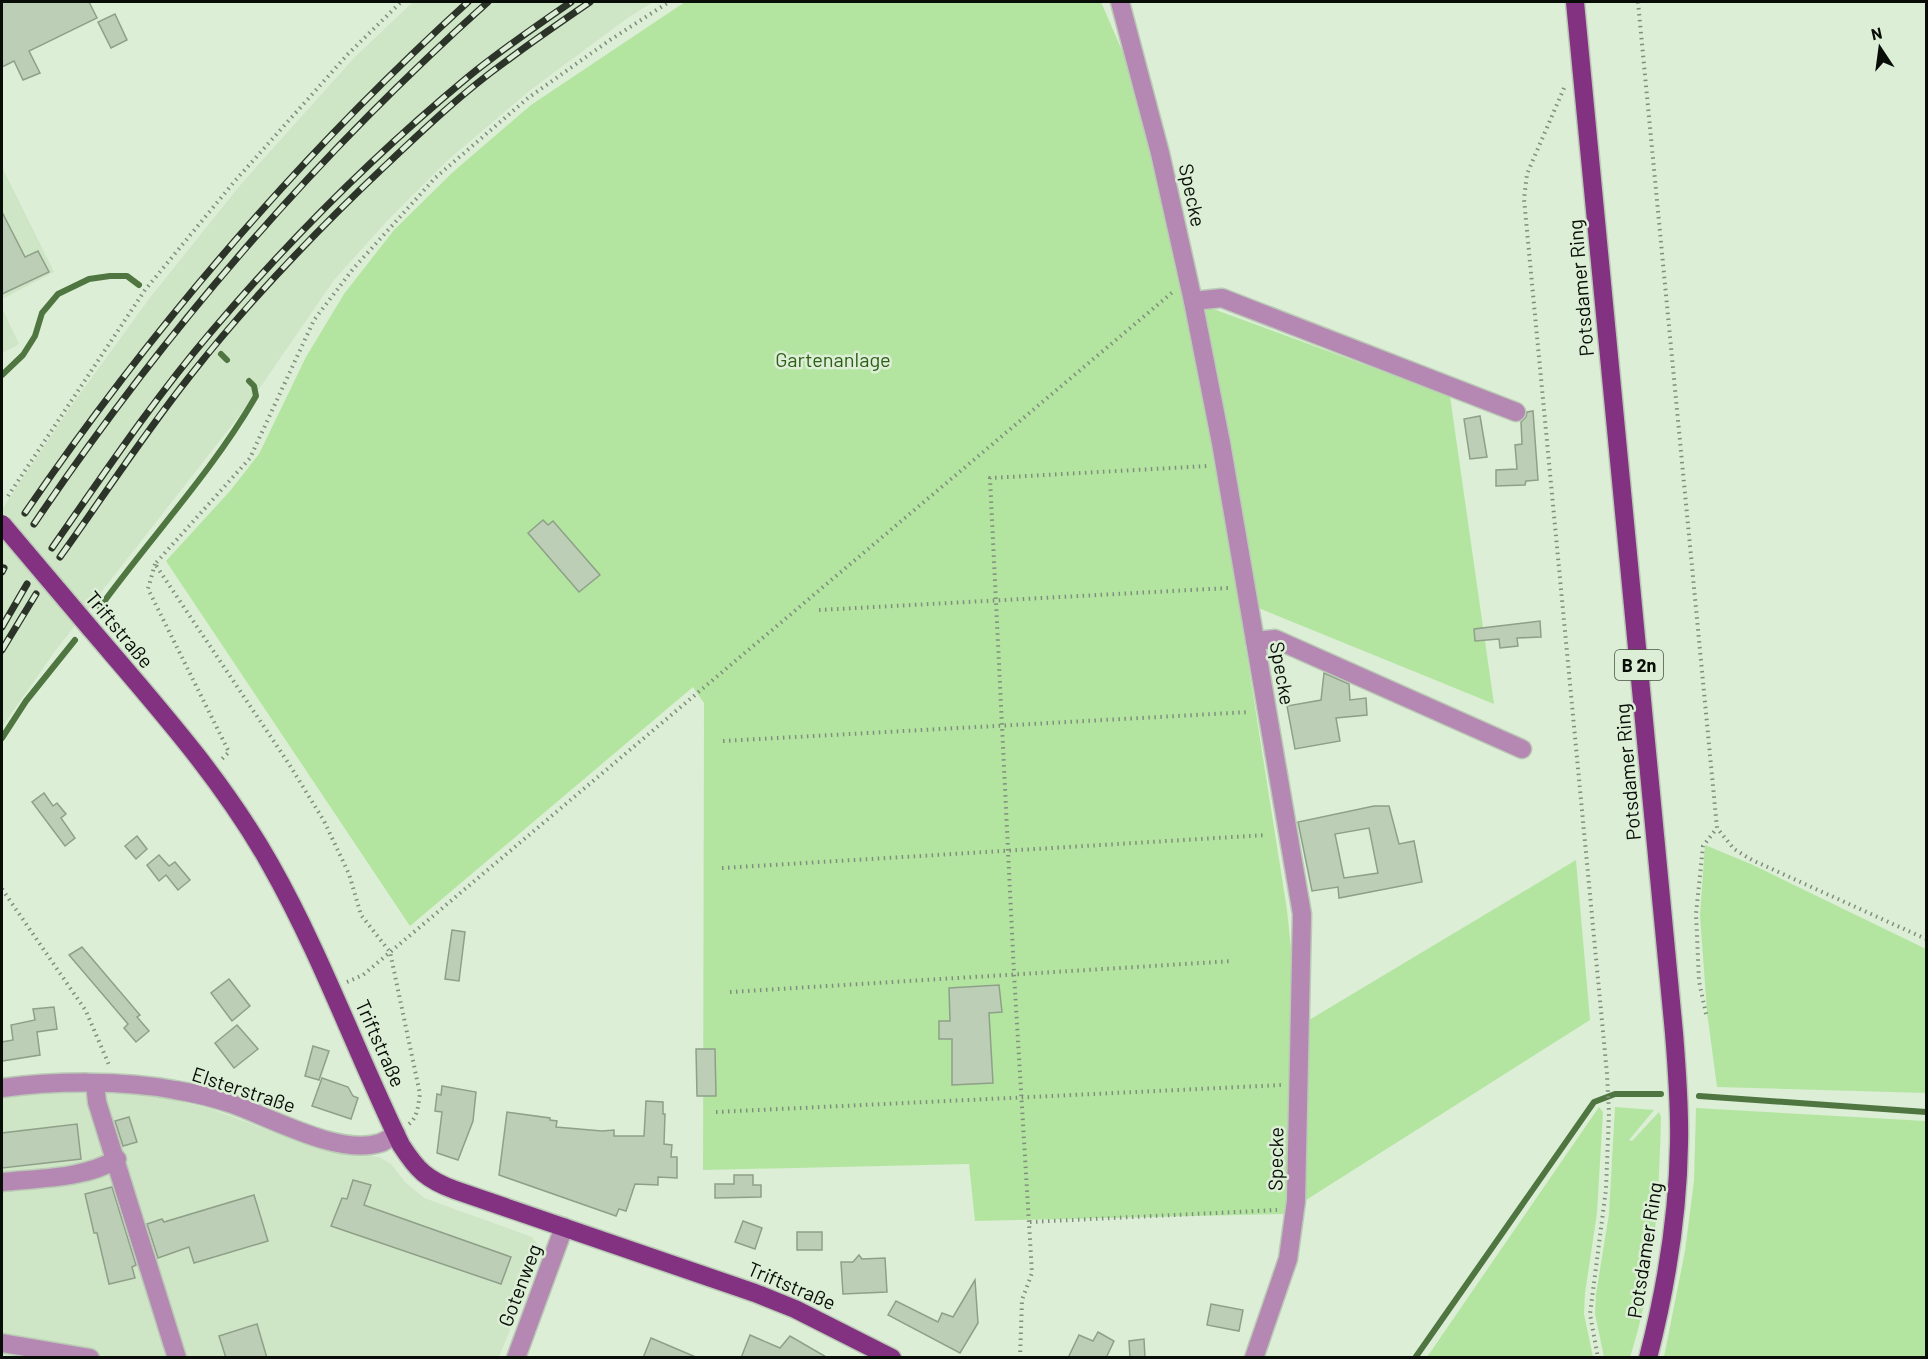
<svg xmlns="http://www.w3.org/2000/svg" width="1928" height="1359" viewBox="0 0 1928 1359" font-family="Barlow,sans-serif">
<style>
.built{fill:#cee5c6}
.green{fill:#b3e5a1}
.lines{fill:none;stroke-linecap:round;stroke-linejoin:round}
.stream{stroke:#4f7641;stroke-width:6}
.building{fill:#bcceb6;stroke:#8fa089;stroke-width:1.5;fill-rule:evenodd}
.minor-casing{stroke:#bacab5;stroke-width:21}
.major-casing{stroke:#bacab5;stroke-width:21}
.path{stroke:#818e7d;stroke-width:4;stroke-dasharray:1.5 4.5;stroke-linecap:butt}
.minor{stroke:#b488b2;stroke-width:18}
.major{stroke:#833282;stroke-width:18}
.rail-casing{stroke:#2c342a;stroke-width:7}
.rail{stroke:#dceed6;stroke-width:4.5;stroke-dasharray:14;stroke-linecap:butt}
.major-bridge-casing{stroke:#bacab5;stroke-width:21;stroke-linecap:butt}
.major-bridge{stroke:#833282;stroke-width:18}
.labels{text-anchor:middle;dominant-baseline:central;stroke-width:5;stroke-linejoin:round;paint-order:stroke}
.shield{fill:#dceed6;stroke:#485145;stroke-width:1.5}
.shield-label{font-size:18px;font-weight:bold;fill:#080e07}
.street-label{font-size:20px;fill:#080e07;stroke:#dceed6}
.park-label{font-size:20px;fill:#2c5e15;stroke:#dceed6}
</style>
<rect width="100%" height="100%" fill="#dceed6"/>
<g class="built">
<path d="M413 2H653L629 17 529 91 448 160 387 221 334 280 250 402 55 651 2 727V509L74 402 149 299 242 183 355 57Z"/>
<path d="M2 167 54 272 2 299Z"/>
<path d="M2 308 19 344 2 353Z"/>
<path d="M70 1092 133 1094 171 1099 211 1109 311 1146 343 1153 379 1157 391 1164 405 1182 424 1198 532 1237 542 1250 499 1357H2V1094Z"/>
</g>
<g class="green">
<path d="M685 2H1101L1127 62 1186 299 1450 396 1494 704 1256 607 1242 624 1287 910 1299 1026 1576 860 1590 1020 1284 1214 975 1221 969 1164 703 1170 704 703 693 687 410 926 166 561 230 491 259 454 306 357 344 294 394 230 453 172 531 105Z"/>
<path d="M1705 845 1753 865 1926 949V1093L1717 1087 1707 1012 1700 915Z"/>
<path d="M1599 1107 1603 1112 1597 1213 1585 1293 1584 1314 1593 1357H1427Z"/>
<path d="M1615 1107 1654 1110 1629 1140 1632 1141 1659 1112 1661 1117C1659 1198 1655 1280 1630 1357H1604L1595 1314 1596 1294 1609 1214Z"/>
<path d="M1696 1108 1926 1121V1357H1664L1685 1251 1694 1181Z"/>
</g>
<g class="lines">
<g class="stream">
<path d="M221 354 227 360"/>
<path d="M2 375 23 355 35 336 42 313 58 294 89 279 110 276H127L139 285"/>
<path d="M100 607C151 537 212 472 256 396L254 386 249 381"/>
<path d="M2 738 26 701 75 640"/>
<path d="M1699 1096 1926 1112"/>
<path d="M1415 1358 1594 1102 1615 1094H1661"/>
</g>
</g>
<g class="building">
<path d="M2 2H89L97 18 29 51 40 73 23 80 14 61 2 67Z"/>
<path d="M115 14 127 40 111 48 98 22Z"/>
<path d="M2 212 25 257 38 251 49 272 2 294Z"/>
<path d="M1533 411 1538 480 1526 481 1525 485 1496 486V470L1517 469 1515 445 1522 444 1521 422 1526 417 1527 412Z"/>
<path d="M1480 416 1487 457 1470 459 1464 419Z"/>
<path d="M543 520 548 525 553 521 600 575 579 592 528 533Z"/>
<path d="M1540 621 1541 637 1517 638 1518 646 1500 648 1499 639 1475 641 1474 629Z"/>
<path d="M1324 673 1349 684 1350 700 1366 698 1367 715 1336 718 1340 741 1295 749 1287 706 1321 700Z"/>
<path d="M44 793 53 806 57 803 66 814 61 818 75 838 65 846 32 802Z"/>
<path d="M1374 806H1389L1399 844 1414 841 1422 882 1339 898 1338 887 1312 891 1298 822ZM1369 828 1378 873 1344 878 1335 834Z"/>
<path d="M137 836 147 849 136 859 125 846Z"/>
<path d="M159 855 169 866 175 862 190 880 178 890 166 875 159 881 147 865Z"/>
<path d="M452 930 465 932 459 981 445 979Z"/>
<path d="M82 947 140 1015 137 1017 149 1031 136 1042 124 1028 128 1024 69 955Z"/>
<path d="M229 979 250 1006 232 1021 211 993Z"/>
<path d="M999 985 1002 1012 989 1013 993 1083 952 1085V1039H939V1021H950L949 988Z"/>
<path d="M54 1007 57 1029 37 1032 40 1055 2 1061V1042L13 1040 11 1025 35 1020 33 1009Z"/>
<path d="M237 1025 258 1049 234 1068 215 1043Z"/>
<path d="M313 1046 329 1051 319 1080 305 1076Z"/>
<path d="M696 1049H715L716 1096H697Z"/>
<path d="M322 1078 348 1087 353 1096 358 1098 351 1119 312 1106Z"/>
<path d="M442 1086 476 1092 473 1121 458 1160 437 1153 442 1112 435 1111 437 1094 441 1095Z"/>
<path d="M646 1101 663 1102V1114H665L664 1144 672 1145 671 1157H677V1178L658 1177V1185L635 1184 626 1211 619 1209 616 1216 499 1175 507 1112 550 1118V1120L557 1121 556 1127 602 1131 614 1130V1136H644Z"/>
<path d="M129 1117 137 1142 123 1146 115 1121Z"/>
<path d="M77 1124 81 1159 2 1168V1133Z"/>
<path d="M734 1175H753V1185H761V1197L715 1198V1184H734Z"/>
<path d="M353 1180 371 1185 364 1205 511 1257 501 1284 331 1226 342 1198 347 1199Z"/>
<path d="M112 1187 136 1265 132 1267 135 1278 109 1284 97 1233H94L85 1194Z"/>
<path d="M254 1195 268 1241 194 1263 189 1247 158 1258 147 1224 162 1219 164 1222Z"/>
<path d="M743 1221 762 1228 755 1249 735 1242Z"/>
<rect x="797" y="1232" width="25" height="18"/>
<path d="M859 1255 862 1259 885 1258 887 1292 843 1294 841 1262H853Z"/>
<path d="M975 1280 978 1323 960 1353 888 1315 896 1301 938 1322 942 1313 953 1317Z"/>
<path d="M1211 1304 1243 1310 1239 1331 1207 1325Z"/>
<path d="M257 1324 267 1358H226L219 1336Z"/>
<path d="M1098 1332 1114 1341 1106 1358H1068L1079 1335 1093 1341Z"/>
<path d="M750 1335 780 1348 790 1336 828 1358H741Z"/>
<path d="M651 1338 698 1358H643Z"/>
<path d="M1144 1339 1145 1358H1130L1129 1341Z"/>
</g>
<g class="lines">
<defs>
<g id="minor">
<path d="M1120 2 1160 153 1193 301 1221 443 1302 914 1296 1201 1288 1259 1254 1358"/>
<path d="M1193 301 1222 298 1516 412"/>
<path d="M1255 641 1275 639 1522 749"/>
<path d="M95 1084 97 1102 177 1358"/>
<path d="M2 1088C54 1081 123 1080 175 1090 194 1093 214 1098 232 1104 272 1118 339 1156 380 1143 386 1141 391 1137 396 1134"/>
<path d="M2 1182C38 1178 85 1179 117 1159"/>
<path d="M2 1343 90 1358"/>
<path d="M516 1358 564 1227"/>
</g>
<g id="major">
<path d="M1575 2 1674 1033C1677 1070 1680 1107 1679 1144 1678 1216 1666 1288 1648 1358"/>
<path d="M90 628C154 703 221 777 270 864 321 954 356 1052 401 1145 417 1170 427 1180 455 1190L755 1293 795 1309 892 1358"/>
</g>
</defs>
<use href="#minor" class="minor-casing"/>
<use href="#major" class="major-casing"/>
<g class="path">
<path d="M1638 2 1717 828 1734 849 1752 860 1926 939"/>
<path d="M1564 88 1527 174 1524 199 1607 1074 1609 1113 1606 1189 1590 1314 1598 1358"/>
<path d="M8 496 145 290 234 182 348 54 401 2"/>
<path d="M155 564 148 589 229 752 221 760"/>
<path d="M819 610 1228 588"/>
<path d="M723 741 1249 712"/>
<path d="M722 868 1266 835"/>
<path d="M2 889 86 1011 109 1065"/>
<path d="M347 982 363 975 1174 291"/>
<path d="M730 992 1233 961"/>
<path d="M1706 1014 1699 981 1696 914 1703 846 1717 828"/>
<path d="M716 1112 1282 1085"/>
<path d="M409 1124C418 1117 418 1105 420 1094L390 952 361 915 349 874 324 821 289 764 155 564 250 458 314 320 353 269 435 178 528 98 610 40 669 2"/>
<path d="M1030 1222 1277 1210"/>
<path d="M1020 1358 1022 1300 1032 1273 1014 974 990 478 1208 466"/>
</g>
<use href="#minor" class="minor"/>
<use href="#major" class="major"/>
<defs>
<g id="rail">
<path d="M25 513C153 326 301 154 468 2"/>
<path d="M34 524C163 333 316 156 488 2"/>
<path d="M52 548C103 475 153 400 211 332 289 240 375 154 468 77 501 50 536 26 571 2"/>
<path d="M60 557C103 497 144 434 190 376 249 301 315 232 385 166 423 130 462 93 505 62 533 41 562 21 590 2"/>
<path d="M2 572 4 568"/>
<path d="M2 627 27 584"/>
<path d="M2 650 36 594"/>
</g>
</defs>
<use href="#rail" class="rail-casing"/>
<use href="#rail" class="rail"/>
<defs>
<path id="major-bridge" d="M2 524 90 628"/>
</defs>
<use href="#major-bridge" class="major-bridge-casing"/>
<use href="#major-bridge" class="major-bridge"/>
</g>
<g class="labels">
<rect class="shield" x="1615" y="650" width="48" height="30" rx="4.5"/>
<g class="shield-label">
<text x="1639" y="665">B 2n</text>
</g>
<g class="street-label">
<text transform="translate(1193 195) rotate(78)">Specke</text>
<text transform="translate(1580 288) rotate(-95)">Potsdamer Ring</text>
<text transform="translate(120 629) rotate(50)">Triftstraße</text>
<text transform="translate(1283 673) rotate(80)">Specke</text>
<text transform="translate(1627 772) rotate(-95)">Potsdamer Ring</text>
<text transform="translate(381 1043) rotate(66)">Triftstraße</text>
<text transform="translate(244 1089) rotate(18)">Elsterstraße</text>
<text transform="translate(1275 1159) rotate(-89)">Specke</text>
<text transform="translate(1644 1250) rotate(-81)">Potsdamer Ring</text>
<text transform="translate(519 1285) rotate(-69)">Gotenweg</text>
<text transform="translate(792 1285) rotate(23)">Triftstraße</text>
</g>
<g class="park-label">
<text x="833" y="359">Gartenanlage</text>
</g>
</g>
<rect width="1928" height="1359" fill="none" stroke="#080e07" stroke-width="6"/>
<g transform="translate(1880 48) rotate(347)" stroke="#dceed6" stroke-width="4.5" paint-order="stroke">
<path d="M0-4.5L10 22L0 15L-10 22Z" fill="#080e07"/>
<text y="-9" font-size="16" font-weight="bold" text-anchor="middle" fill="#080e07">N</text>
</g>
</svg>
